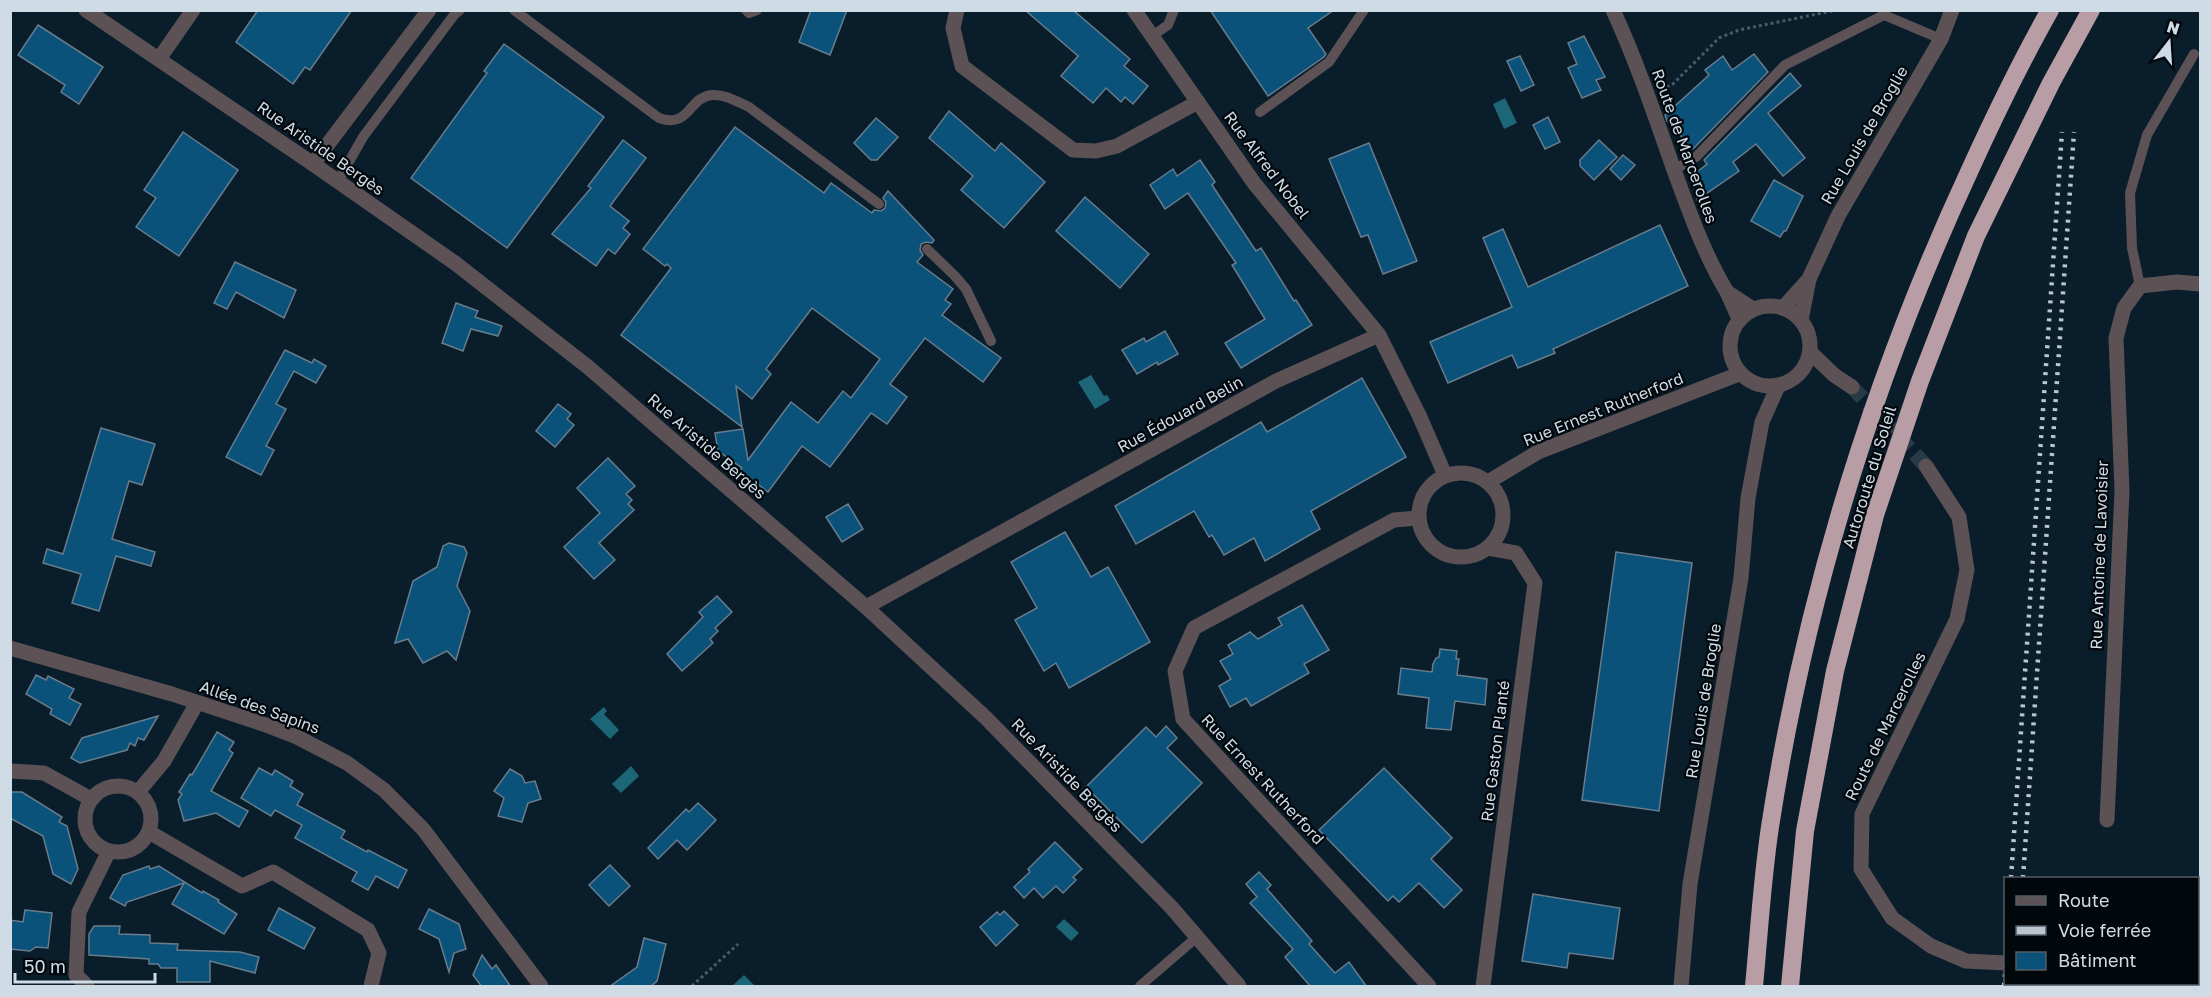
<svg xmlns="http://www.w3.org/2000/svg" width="2211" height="997" viewBox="0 0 2211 997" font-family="'Golos Text',sans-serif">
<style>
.water{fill:#1d6677}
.building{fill:#0a527a;stroke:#677c8c;stroke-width:1.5}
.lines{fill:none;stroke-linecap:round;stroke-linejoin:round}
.minor-tunnel{stroke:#283a46;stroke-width:15;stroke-dasharray:15 8;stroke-linecap:butt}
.path{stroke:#4a5a66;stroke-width:3;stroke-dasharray:3 3;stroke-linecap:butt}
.service{stroke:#5c5154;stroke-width:10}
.minor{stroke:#5c5154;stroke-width:15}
.motorway{stroke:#b99da4;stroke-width:18}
.rail{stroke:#b9c6cf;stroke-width:4.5;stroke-dasharray:3 6;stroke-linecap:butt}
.labels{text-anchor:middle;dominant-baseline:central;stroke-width:4.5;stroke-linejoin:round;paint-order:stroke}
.street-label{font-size:16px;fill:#d0dce5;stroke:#02070c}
</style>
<rect width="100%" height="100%" fill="#0a1d2a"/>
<g class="water">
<path d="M1505 98 1517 123 1504 129 1493 104Z"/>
<path d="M1091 375 1104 396 1107 395 1110 400 1095 409 1078 382Z"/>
<path d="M604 707 607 711 604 714 619 730 610 739 590 719Z"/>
<path d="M631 766 639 776 621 793 612 784Z"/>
<path d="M1064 919 1079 933 1071 941 1056 927Z"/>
<path d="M744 975 755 986H732Z"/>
</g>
<g class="building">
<path d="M258 10H352L310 70 305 67 293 84 236 42Z"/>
<path d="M811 10H847L830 55 799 42Z"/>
<path d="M1025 10H1073L1130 59 1124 66 1148 86 1133 104 1125 97 1121 102 1106 88 1093 103 1061 76 1078 56Z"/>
<path d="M1210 10H1334L1308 28 1326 54 1324 57 1268 96Z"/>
<path d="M38 25 103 67 79 104 61 92 65 85 18 55Z"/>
<path d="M1584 36 1605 77 1596 80 1601 90 1582 98 1568 68 1577 64 1568 43Z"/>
<path d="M504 44 604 117 507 248 411 178 487 73 484 71Z"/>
<path d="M1754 54 1768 72 1693 149 1667 121 1665 115 1709 75 1705 70 1723 56 1732 70Z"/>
<path d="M1520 56 1534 85 1521 91 1507 61Z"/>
<path d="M1790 73 1801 86 1768 113 1805 158 1783 176 1756 144 1733 162 1739 171 1697 200V172L1707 164 1704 160Z"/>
<path d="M949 111 995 151 1001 143 1045 182 1004 228 961 190 973 176 929 138Z"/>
<path d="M1548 117 1560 142 1545 149 1533 125Z"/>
<path d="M876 118 898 137 877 160H871L854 143Z"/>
<path d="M735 127 824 193 831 183 872 213 874 210 881 211 885 208 886 202 883 198 888 191 934 240 932 243 926 242 921 244 920 250 923 255 917 262 953 289 945 300 951 304 942 315 1001 358 983 382 925 338 890 384 907 397 887 424 871 413 830 467 802 446 768 492 740 471 742 468 718 451 715 433 743 429 748 460 791 402 818 423 843 391 851 398 880 359 812 308 766 369 771 374 752 399 736 386 742 427 621 335 671 268 667 264 665 266 643 249Z"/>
<path d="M183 132 238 170 179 256 136 227 156 198 144 190Z"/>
<path d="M623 140 646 158 610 206 629 221 623 228 630 234 615 254 608 249 596 266 552 234 591 188 588 186Z"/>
<path d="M1599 140 1617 157 1594 180 1580 166V160Z"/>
<path d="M1369 143 1417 261 1383 274 1368 235 1361 237 1329 159Z"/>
<path d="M1623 155 1635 165 1621 180 1610 169Z"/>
<path d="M1200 160 1215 182 1212 185 1256 251 1261 248 1294 301 1296 300 1312 325 1241 368 1225 343 1265 319 1232 265 1236 263 1188 193 1165 209 1150 185 1173 169 1177 176Z"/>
<path d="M1774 180 1803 196 1786 231H1784L1780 237 1751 221Z"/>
<path d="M1085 197 1149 254 1120 288 1056 231Z"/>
<path d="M1660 225 1688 286 1553 349 1555 353 1518 368 1512 355 1448 383 1430 342 1512 307 1483 238 1503 229 1528 287Z"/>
<path d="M235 262 296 290 284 318 236 292 227 309 214 303Z"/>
<path d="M456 303 478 311 475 317 502 326 498 336 471 329 463 351 442 343Z"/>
<path d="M1165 331 1178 354 1158 365 1157 362 1137 374 1122 350 1144 338 1146 342Z"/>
<path d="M285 350 312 363 314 359 326 366 316 383 294 371 276 404 286 409 266 446 274 450 261 475 226 457Z"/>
<path d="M1362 378 1406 457 1311 511 1320 529 1265 561 1254 538 1224 555 1212 535 1209 537 1194 511 1136 544 1115 506 1261 422 1267 432Z"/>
<path d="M558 404 571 414 567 419 574 425 555 447 536 431Z"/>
<path d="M101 428 155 444 142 485 129 481 112 539 155 552 151 566 116 556 99 611 72 603 81 574 43 563 47 549 63 554Z"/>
<path d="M608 458 635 486 626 494 632 500 628 504 634 510 599 543 615 560 594 579 564 547 600 513 577 488Z"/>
<path d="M848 504 863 529 842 542 826 517Z"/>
<path d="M1065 532 1091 577 1108 567 1150 642 1069 688 1056 663 1044 671 1015 620 1037 608 1011 562Z"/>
<path d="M449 543 464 547 467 553 457 586 470 611 456 660 447 651 423 663 408 639 395 643 413 581 437 567 443 546Z"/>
<path d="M1616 552 1692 563 1659 811 1582 800Z"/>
<path d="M717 596 732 612 715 628 718 631 710 639 713 643 682 671 667 654 703 617 699 612Z"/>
<path d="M1302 605 1329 650 1304 664 1309 673 1251 706 1246 698 1230 707 1219 686 1231 679 1220 661 1233 654 1228 645 1250 632 1258 639 1282 625 1278 618Z"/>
<path d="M1440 649 1457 651 1456 659H1459L1457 675 1487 679 1485 705 1455 701 1451 730 1426 728 1429 698 1398 694 1401 668 1432 672 1433 664 1436 658 1439 657Z"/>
<path d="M36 675 46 680 48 676 74 689 69 698 81 704 70 725 50 714 52 709 26 694Z"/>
<path d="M158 716 144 740 138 738 135 746 130 743 127 750 80 763 71 758 82 738Z"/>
<path d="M1166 726 1177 738 1167 748 1202 783 1142 843 1086 787 1146 727 1156 737Z"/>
<path d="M217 732 234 742 229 750 233 753 211 791 248 811 239 827 216 813 184 821 178 800 182 794 179 792 190 774 192 775Z"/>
<path d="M259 768 272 775 275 770 293 781 290 786 303 794 297 805 345 831 341 838 367 852 368 850 407 870 398 888 376 876 368 890 352 881 357 872 295 838 302 825 275 810 271 816 241 798Z"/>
<path d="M1384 768 1452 838 1431 859 1462 890 1444 908 1419 883 1399 902 1393 896 1388 901 1319 830Z"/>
<path d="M510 769 522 776 525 783 535 781 541 799 528 803 522 822 498 816 504 798 494 791Z"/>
<path d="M10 792H22L62 817 59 822 67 826 78 869 71 884 53 874 43 836 10 818Z"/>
<path d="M698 803 716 820 687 850 677 840 658 859 648 848 686 809 689 812Z"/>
<path d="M1055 842 1082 869 1073 877 1076 880 1063 893 1056 886 1043 898 1034 888 1024 898 1014 887 1030 872 1028 869Z"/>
<path d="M610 865 630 886 609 906 589 885Z"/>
<path d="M149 866 150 869 159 866 202 893 203 891 219 900 218 902 237 914 224 934 172 904 184 883 127 902 125 906 110 898 123 875Z"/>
<path d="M1259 872 1271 885 1267 889 1312 941 1309 944 1335 973 1349 962 1367 987H1311L1285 957 1293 949 1250 903 1257 897 1246 884Z"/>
<path d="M1533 894 1620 908 1613 959 1569 953 1567 968 1522 961Z"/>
<path d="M279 908 315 928 304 949 268 930Z"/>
<path d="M429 909 459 924 466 949 454 953 449 972 439 939 419 929Z"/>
<path d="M25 910 52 913 48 948 36 947 30 951 10 949V920L23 922Z"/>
<path d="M1004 911 1018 925 996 946 980 927 997 912 1000 915Z"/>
<path d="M94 926H120L119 934 150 935V943L178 944 177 950 240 952 259 957 255 973 210 961V982H177V968H161L158 964H149V959L89 955V934Z"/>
<path d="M644 938 666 944 657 981 650 987H609L637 967Z"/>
<path d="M482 955 492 969 496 965 511 987H482L473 975Z"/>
</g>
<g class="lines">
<path class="minor-tunnel" d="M1852 387 1926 466"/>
<g class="path">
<path d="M1661 89 1672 85 1719 38 1739 30 1837 10"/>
<path d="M692 986 738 944"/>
</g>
<g class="service">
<path d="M514 10 659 118C690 129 688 97 712 95 725 94 738 102 749 107L879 204"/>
<path d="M746 10 749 13 757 10"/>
<path d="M1152 36 1168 25 1174 10"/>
<path d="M1260 112 1329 62 1364 10"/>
<path d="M1674 170 1696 157 1785 65 1884 15 1941 39"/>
<path d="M338 181 363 137 454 15 460 10"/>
<path d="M927 249 955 276 966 289 991 341"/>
<path d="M2140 286 2132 248 2130 193 2147 135 2194 54"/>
<path d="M1140 986 1197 937"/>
</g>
<g class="minor">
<path d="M86 10 313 164 455 263 588 367 866 607 986 718 1172 908 1239 986"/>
<path d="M957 10 953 28 962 66 1073 150 1096 151 1117 146 1198 102"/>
<path d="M1134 10 1254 183 1379 335 1419 415 1445 475"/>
<path d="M1613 10C1637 62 1655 116 1674 170 1689 211 1704 254 1727 292"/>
<path d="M159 59 193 10"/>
<path d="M313 164 429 10"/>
<circle cx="1770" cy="346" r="40"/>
<path d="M1783 308 1809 279"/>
<path d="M1739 319 1727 292 1753 309"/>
<path d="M1801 320 1809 279 1838 216 1941 39 1952 10"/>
<path d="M1810 352 1834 375 1852 387"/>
<path d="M1926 466 1959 517 1967 570 1957 619 1862 814 1861 869 1892 918 1931 946 1966 961 2006 963"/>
<circle cx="1461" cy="515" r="42"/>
<path d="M1488 482 1538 452 1739 374"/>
<path d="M1418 518 1394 520 1194 628 1175 671 1183 719 1429 986"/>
<path d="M866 607 1276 381 1379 335"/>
<path d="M10 648 172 694 266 725 297 737 347 763 384 790 423 829 541 986"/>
<path d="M10 771 44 773 91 799"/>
<circle cx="118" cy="819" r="33"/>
<path d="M138 792 164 761 197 703"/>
<path d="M2107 820 2122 491 2116 338 2124 308 2140 286 2177 282 2200 284"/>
<path d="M149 832 242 886 273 872 368 930 379 953 371 986"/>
<path d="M2198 972H2200"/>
<path d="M87 986 76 975 79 912 109 851"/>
<path d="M1483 986 1535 583 1516 553 1488 548"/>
<path d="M1681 986 1690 884 1741 578 1748 498 1762 422 1778 386"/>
</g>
<g class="motorway">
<path d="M1754 986C1759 934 1762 880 1770 827 1805 599 1872 381 1969 172 1994 117 2020 63 2050 10"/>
<path d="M1790 986 1805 831 1835 671 1875 515 1920 381 1976 236 2051 83 2091 10"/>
</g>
<g class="rail">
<path d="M2011 878 2062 132"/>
<path d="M2023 878 2074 132"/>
<path d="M2004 986 2006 964"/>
<path d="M2015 986V984"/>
</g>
</g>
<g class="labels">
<g class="street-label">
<text transform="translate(1864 135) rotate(-60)">Rue Louis de Broglie</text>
<text transform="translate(1685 146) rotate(70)">Route de Marcerolles</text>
<text transform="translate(321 148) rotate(35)">Rue Aristide Bergès</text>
<text transform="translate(1267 165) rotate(53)">Rue Alfred Nobel</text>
<text transform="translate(1603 409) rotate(-22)">Rue Ernest Rutherford</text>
<text transform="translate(1180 414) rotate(-29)">Rue Édouard Belin</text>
<text transform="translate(707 446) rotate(41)">Rue Aristide Bergès</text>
<text transform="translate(1869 477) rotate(-73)">Autoroute du Soleil</text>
<text transform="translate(2099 555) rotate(-88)">Rue Antoine de Lavoisier</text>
<text transform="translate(1703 701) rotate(-81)">Rue Louis de Broglie</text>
<text transform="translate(260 707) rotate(20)">Allée des Sapins</text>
<text transform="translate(1885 726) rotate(-64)">Route de Marcerolles</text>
<text transform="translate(1495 751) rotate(-83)">Rue Gaston Planté</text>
<text transform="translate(1067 775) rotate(46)">Rue Aristide Bergès</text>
<text transform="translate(1263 779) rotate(47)">Rue Ernest Rutherford</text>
</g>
</g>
<rect width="2211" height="997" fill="none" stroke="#d0dce5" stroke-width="24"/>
<rect x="2004" y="877" width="195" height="108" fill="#02070c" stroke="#545c63" stroke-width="1.5"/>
<rect x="2016" y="896" width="30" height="9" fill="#5c5154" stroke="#545c63" stroke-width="1.5"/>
<text x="2058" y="907" font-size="18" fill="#d0dce5">Route</text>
<rect x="2016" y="926" width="30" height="9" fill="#b9c6cf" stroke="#545c63" stroke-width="1.5"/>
<text x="2058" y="937" font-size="18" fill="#d0dce5">Voie ferrée</text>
<rect x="2016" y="952" width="30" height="18" fill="#0a527a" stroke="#545c63" stroke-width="1.5"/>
<text x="2058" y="967" font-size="18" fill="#d0dce5">Bâtiment</text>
<g transform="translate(2169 42) rotate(17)" stroke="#02070c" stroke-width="4.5" paint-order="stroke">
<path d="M0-4.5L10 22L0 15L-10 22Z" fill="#d0dce5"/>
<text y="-9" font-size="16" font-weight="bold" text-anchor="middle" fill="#d0dce5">N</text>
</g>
<path d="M15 973v9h140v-9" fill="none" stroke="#d0dce5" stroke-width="3"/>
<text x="24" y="973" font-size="18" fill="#d0dce5" stroke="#02070c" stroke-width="4.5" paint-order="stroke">50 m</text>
</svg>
